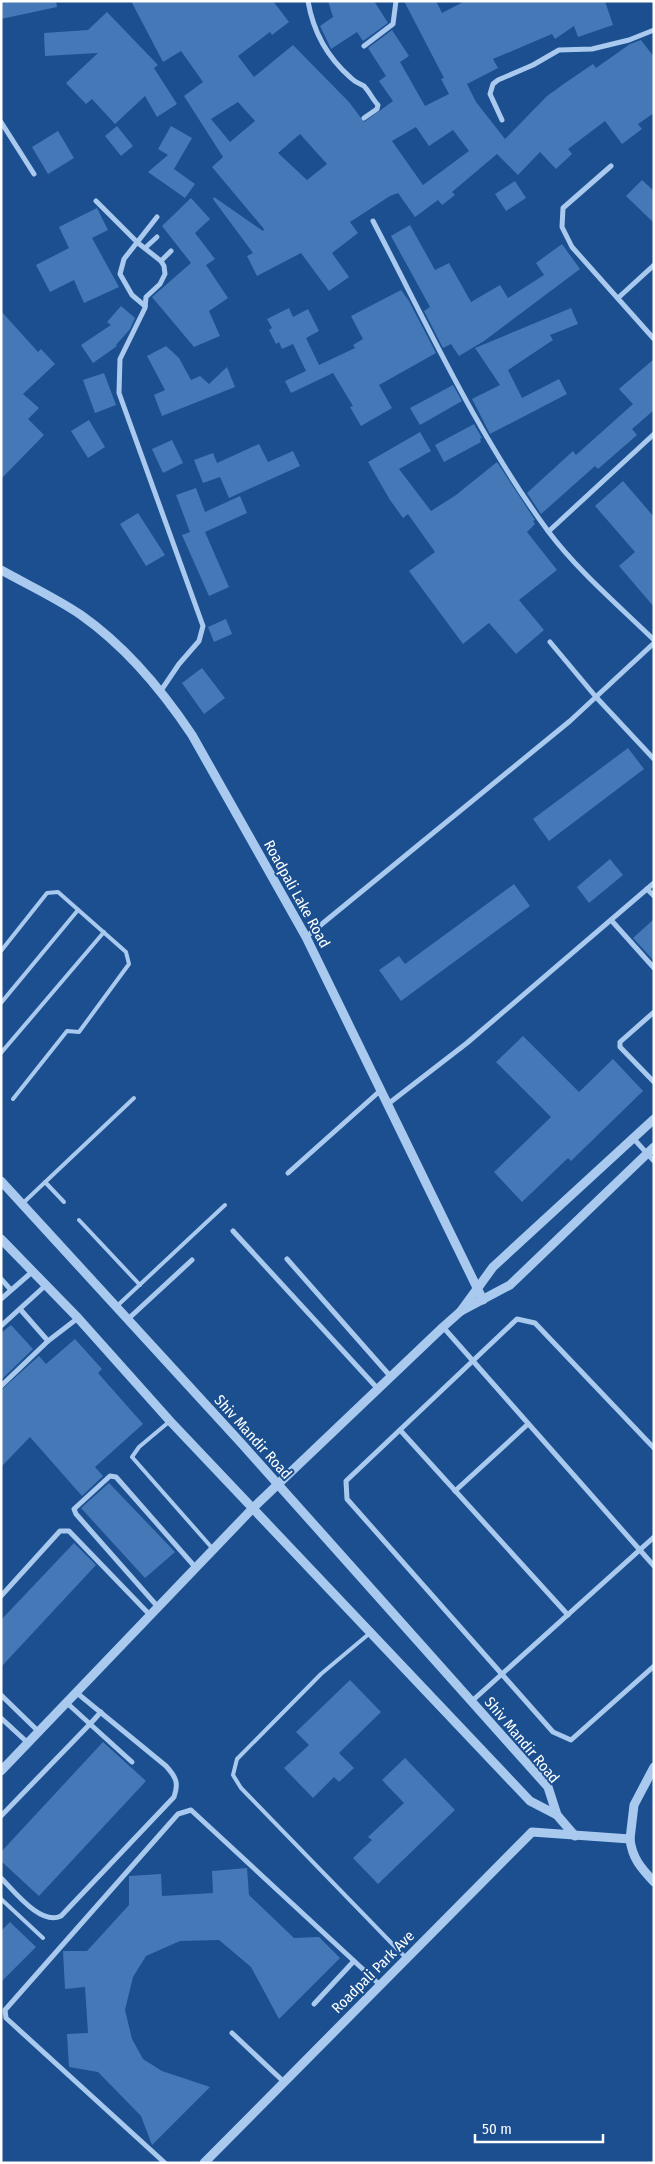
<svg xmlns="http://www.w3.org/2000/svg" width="655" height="2164" viewBox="0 0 655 2164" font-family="'Fira Sans Condensed',sans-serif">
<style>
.building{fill:#4478b7;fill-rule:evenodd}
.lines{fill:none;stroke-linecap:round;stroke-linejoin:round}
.service{stroke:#a9c9ee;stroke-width:4}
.minor{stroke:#a9c9ee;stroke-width:5}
.tertiary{stroke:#a9c9ee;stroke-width:9}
.labels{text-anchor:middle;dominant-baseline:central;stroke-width:4;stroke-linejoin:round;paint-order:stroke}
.street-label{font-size:15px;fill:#fff;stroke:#1b4f8f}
</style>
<rect width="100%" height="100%" fill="#1b4f8f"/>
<g class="building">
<path d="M1 1H56L57 7 1 19Z"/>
<path d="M131 1H273L289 22 272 35 270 32 238 56 254 77 293 45 349 102 364 122 393 101 379 81 386 76 368 48 392 30 409 56 400 62 425 106 449 94 441 79 444 78 404 1H436L442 13 465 1H605L613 25 578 37 574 26 555 39 552 34 493 59 498 68 467 84 476 102 505 139 547 96 565 83 593 64 596 68 630 44 641 40 654 57V113L638 124 642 129 622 144 605 121 568 149 572 154 556 169 540 152 518 175 497 154 452 192 455 195 442 205 438 200 415 217 398 193 390 196 350 222 358 233 332 253 349 277 329 291 301 253 257 276 247 256 253 253 213 199 214 197 263 231 264 229 212 167 223 157 184 96 203 82 181 51 163 62ZM238 102 255 121 230 142 211 119ZM416 127 429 146 453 130 469 151 423 185 392 141ZM300 134 327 164 307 180 278 153Z"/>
<path d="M328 1H374L388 23 363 41 357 32 331 49 320 26 333 17Z"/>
<path d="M107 12 158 65 154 68 177 104 157 117 145 96 115 124 92 99 86 104 66 83 98 53 45 56 44 33 88 30Z"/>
<path d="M117 126 133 146 121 156 105 136Z"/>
<path d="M171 126 192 138 174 169 195 184 185 198 148 172 168 155 158 149Z"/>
<path d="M58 131 74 158 48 174 32 147Z"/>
<path d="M642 180 654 191V223L626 196Z"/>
<path d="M515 181 526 198 506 211 495 194Z"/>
<path d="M191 198 210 219 195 233 215 259 206 265 228 298 209 311 220 336 194 347 152 297 191 263 162 226Z"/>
<path d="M97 208 108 230 92 238 119 287 84 303 74 280 50 292 36 265 69 248 59 227Z"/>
<path d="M410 225 435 270 449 263 471 302 500 285 508 298 544 275 536 263 562 244 580 269 484 341 459 356 451 344 443 348 424 311 430 307 391 236Z"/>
<path d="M401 290 409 301 436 353 379 385 392 408 361 426 350 407 353 406 333 373 291 393 285 381 306 371 293 344 282 349 279 342 276 344 269 330 272 328 267 319 289 308 293 317 308 309 319 331 306 338 319 365 355 348 353 345 363 339 351 316Z"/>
<path d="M121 306 135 318 130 329 116 345 117 346 93 363 81 345 111 325 107 322Z"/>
<path d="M571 308 578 324 550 335 553 340 508 370 522 398 559 379 567 394 490 434 472 399 500 385 475 348Z"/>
<path d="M1 311 38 352 41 349 55 364 23 394 39 408 28 419 44 435 1 479Z"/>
<path d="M166 346 179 358 191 380 200 376 209 384 227 367 235 387 162 416 154 395 165 390 147 356Z"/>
<path d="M654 359V410L632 429 637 435 598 469 595 466 541 514 527 493 573 451 576 455 633 404 619 389Z"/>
<path d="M104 373 116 405 95 413 83 380Z"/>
<path d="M453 385 462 401 420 425 410 408Z"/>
<path d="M89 420 105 447 88 458 71 431Z"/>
<path d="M474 424 482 438 480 439 481 442 444 462 435 445Z"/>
<path d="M420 432 431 451 399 469 431 511 456 495 497 462 535 520 533 521 535 524 527 532 557 570 519 600 544 630 516 654 489 623 463 644 409 571 435 552 408 514 403 518 390 500 368 462Z"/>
<path d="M172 440 183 463 163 473 152 449Z"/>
<path d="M259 444 268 462 293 451 300 466 229 498 220 477 203 483 194 460 213 453 217 463Z"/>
<path d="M623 481 654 517V607L619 566 635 552 595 506Z"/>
<path d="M196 488 205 512 240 496 247 513 205 532 229 587 209 596 182 535 190 532 176 495Z"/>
<path d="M138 513 165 555 146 566 120 524Z"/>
<path d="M226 619 232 634 214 642 208 627Z"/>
<path d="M202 668 225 698 204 714 182 683Z"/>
<path d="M628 748 644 769 549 841 533 819Z"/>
<path d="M610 859 623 875 589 903 577 887Z"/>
<path d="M514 884 530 906 401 1001 379 970 399 956 405 964Z"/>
<path d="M654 919V961L633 938Z"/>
<path d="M523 1036 579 1092 613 1059 643 1091 571 1161 568 1158 522 1202 494 1172 551 1117 496 1062Z"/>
<path d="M11 1325 33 1349 1 1380V1333Z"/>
<path d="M75 1339 102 1369 98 1373 143 1424 95 1467 103 1476 82 1496 30 1437 1 1467V1390L39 1356 46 1364Z"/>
<path d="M109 1483 175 1552 145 1578 81 1508Z"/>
<path d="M74 1543 96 1565 1 1667V1620Z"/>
<path d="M350 1680 381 1712 339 1753 354 1768 339 1782 334 1777 313 1798 284 1768 309 1745 296 1732Z"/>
<path d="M103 1742 146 1781 39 1896 1 1861V1852Z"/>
<path d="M405 1758 455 1810 378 1884 353 1858 372 1840 368 1837 404 1803 382 1780Z"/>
<path d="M247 1868 249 1895 294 1938 319 1937 340 1958 279 2019 251 1967 219 1940 180 1941 146 1956 133 1977 125 2010 132 2039 143 2059 162 2071 210 2087 152 2145 141 2116 98 2072 69 2067 67 2034 88 2033 85 1987 65 1989 63 1951H87L129 1905V1876L161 1874 162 1896 213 1893 212 1871Z"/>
<path d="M10 1922 36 1947 1 1982V1931Z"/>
</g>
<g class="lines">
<g class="service">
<path d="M1 951 47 893 58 892 126 952 129 964 79 1032 67 1031 13 1099"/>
<path d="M1 1003 78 910"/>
<path d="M1 1053 104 932"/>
<path d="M45 1182 64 1202"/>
<path d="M22 1204 134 1098"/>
<path d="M79 1220 140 1285"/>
<path d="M117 1306 225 1205"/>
<path d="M170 1421 139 1447 132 1457 213 1549"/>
<path d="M370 1633 321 1674 237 1759 233 1775 241 1788 406 1958"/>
<path d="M1 1899 43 1938"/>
</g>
<g class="minor">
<path d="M308 1C313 31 328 58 351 78 355 82 360 84 364 86 369 91 373 100 378 105L377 109 364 118"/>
<path d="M364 46 393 24 396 1"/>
<path d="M502 120 490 94 493 84 498 80 533 65 559 50 592 49 629 40 654 30"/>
<path d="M1 122 34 174"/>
<path d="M611 166 563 208 562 227 572 247 654 339"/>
<path d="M96 201 138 243 161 261 164 266 165 274 160 284 146 297 145 308 120 359 119 393 203 626 199 641 179 664 160 692"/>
<path d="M373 221C428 326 478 436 548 531 578 571 618 605 654 640"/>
<path d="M145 248 157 237"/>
<path d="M161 261 171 251"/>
<path d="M618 298 654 265"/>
<path d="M145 306 132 295 120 274 124 259 157 217"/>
<path d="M549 531 654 434"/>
<path d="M550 642 596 697 654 759"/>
<path d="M647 889 654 896"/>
<path d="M611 920 654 968"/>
<path d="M306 937 570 721 654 643"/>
<path d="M654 1012 620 1042V1047L654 1082"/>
<path d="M388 1104 467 1043 654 883"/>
<path d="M633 1138 654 1161"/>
<path d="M288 1173 381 1090"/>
<path d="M233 1231 378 1389"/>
<path d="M287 1259 391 1377"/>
<path d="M1 1279 11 1290"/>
<path d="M1 1299 32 1272"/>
<path d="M20 1309 48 1341"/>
<path d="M127 1320 192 1260"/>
<path d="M1 1326 46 1285"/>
<path d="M443 1327 654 1566"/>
<path d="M1 1386 48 1341 78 1318"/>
<path d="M400 1430 568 1615"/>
<path d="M654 1448 535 1323 517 1319 346 1481 347 1499 553 1732 571 1740 654 1666"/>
<path d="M455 1491 528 1424"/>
<path d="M1 1596 60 1531H69L150 1615"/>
<path d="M158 1607 76 1514 74 1509 110 1476 116 1477 196 1568"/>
<path d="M1 1695 39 1732"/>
<path d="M472 1701 654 1537"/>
<path d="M101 1712 90 1724 132 1762"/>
<path d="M1 1718 28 1743"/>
<path d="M1 1816 90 1724 67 1703"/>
<path d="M1 1878C15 1892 41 1926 61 1916L174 1797C179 1783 176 1777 166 1766L77 1693"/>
<path d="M314 2004 354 1961"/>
<path d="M232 2033 283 2081"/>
<path d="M165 2163 6 2018 5 2010 178 1814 191 1810 380 1985"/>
</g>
<g class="tertiary">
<path d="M1 570C28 585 56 598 81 615 125 646 162 690 192 735L306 937 483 1300"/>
<path d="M1 1181 242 1444 548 1787 557 1815 575 1836"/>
<path d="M1 1239 78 1318 170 1421 530 1801 557 1815"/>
<path d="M461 1311 493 1267 654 1119"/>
<path d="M1 1771 253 1508 443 1327 461 1311 510 1285 654 1147"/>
<path d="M630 1839 634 1805 654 1767"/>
<path d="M204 2163 532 1832 630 1839C632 1858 641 1868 654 1882"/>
</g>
</g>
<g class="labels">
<g class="street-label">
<text transform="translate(297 894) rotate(61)">Roadpali Lake Road</text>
<text transform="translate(253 1437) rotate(48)">Shiv Mandir Road</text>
<text transform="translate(522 1740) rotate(50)">Shiv Mandir Road</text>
<text transform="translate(373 1972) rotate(-45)">Roadpali Park Ave</text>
</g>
</g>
<rect width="655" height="2164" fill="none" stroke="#ffffff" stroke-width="5"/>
<path d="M475 2134v8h128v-8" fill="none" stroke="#ffffff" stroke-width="2.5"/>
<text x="482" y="2134" font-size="15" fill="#ffffff" stroke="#1b4f8f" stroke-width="4" paint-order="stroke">50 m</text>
</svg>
